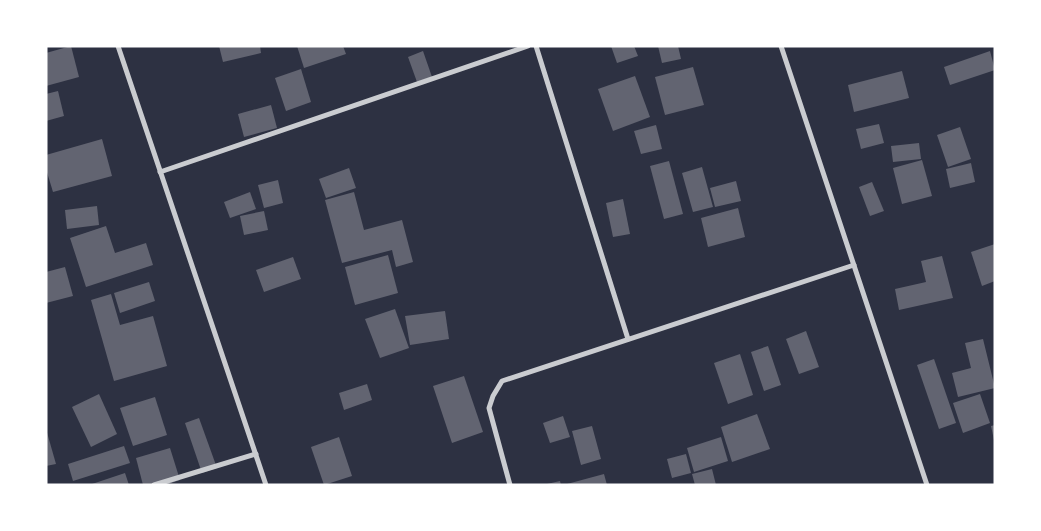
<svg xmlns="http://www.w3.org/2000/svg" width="1041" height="531" viewBox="0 0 1041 531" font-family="Raleway,sans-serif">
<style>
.building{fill:#626471}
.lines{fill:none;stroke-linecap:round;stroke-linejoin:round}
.minor{stroke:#caccd0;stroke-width:5}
</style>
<rect width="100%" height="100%" fill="#2d3142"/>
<g class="building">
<path d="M71 46 79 77 46 86V53Z"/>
<path d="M219 46H260L261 53 223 62Z"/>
<path d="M297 46H343L346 54 304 68Z"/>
<path d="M611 46H634L638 56 617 63Z"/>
<path d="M658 46H678L681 59 662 63Z"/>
<path d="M423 51 432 77 417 82 408 57Z"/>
<path d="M990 51 995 70 950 85 944 67Z"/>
<path d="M693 67 704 105 665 115 655 77Z"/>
<path d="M301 69 311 102 286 111 275 78Z"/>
<path d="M902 71 909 98 854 112 848 85Z"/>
<path d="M635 76 650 117 613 131 598 89Z"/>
<path d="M58 91 64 116 46 121V94Z"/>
<path d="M271 105 277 128 244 137 238 114Z"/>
<path d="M879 124 884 143 861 149 856 129Z"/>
<path d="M656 125 662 149 641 154 634 131Z"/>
<path d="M960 127 971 159 948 167 937 135Z"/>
<path d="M102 139 112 176 53 192 46 169V155Z"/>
<path d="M919 143 921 159 893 162 891 146Z"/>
<path d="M922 160 932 196 902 204 893 168Z"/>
<path d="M669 161 683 214 664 219 650 166Z"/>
<path d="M971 163 975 182 950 188 946 169Z"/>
<path d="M702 167 713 207 693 212 682 173Z"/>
<path d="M349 168 356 188 326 198 319 179Z"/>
<path d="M278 180 283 203 264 208 258 185Z"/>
<path d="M736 181 741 201 715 207 710 188Z"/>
<path d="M872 182 884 211 870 216 859 187Z"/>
<path d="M250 192 256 209 230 218 224 202Z"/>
<path d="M354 192 364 230 402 220 413 262 396 267 392 250 342 263 325 200Z"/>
<path d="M623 199 630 234 613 237 606 203Z"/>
<path d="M97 206 99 225 67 229 65 210Z"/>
<path d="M738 208 745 237 708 247 701 218Z"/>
<path d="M264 211 268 230 244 235 240 216Z"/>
<path d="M106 226 115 253 146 243 153 265 86 287 70 238Z"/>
<path d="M995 244V281L982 286 971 252Z"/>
<path d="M388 255 398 293 355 305 345 267Z"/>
<path d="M942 256 953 298 899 310 895 289 926 282 921 261Z"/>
<path d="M293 257 301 279 264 292 256 270Z"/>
<path d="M65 267 73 296 46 303V272Z"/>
<path d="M149 282 155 301 120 313 114 293Z"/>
<path d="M111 294 120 325 153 316 167 366 114 381 91 300Z"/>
<path d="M395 309 409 348 380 358 365 319Z"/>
<path d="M445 311 449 339 410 345 405 316Z"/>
<path d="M806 331 819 367 799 374 786 339Z"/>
<path d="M983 339 995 388 958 397 952 373 971 368 965 343Z"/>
<path d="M768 346 781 385 764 391 751 352Z"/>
<path d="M740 354 753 395 728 404 714 363Z"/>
<path d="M934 359 956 423 939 429 917 365Z"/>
<path d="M464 376 483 432 452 443 433 386Z"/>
<path d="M367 384 372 400 344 410 339 393Z"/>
<path d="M99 394 117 434 91 447 72 407Z"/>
<path d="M980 394 990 423 963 433 953 403Z"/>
<path d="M155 397 167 435 133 446 120 408Z"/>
<path d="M757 414 770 449 732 462 721 427Z"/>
<path d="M563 416 570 437 550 443 543 423Z"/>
<path d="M199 418 217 468 202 473 185 423Z"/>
<path d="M995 425V440H994L991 426Z"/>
<path d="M592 426 601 459 581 465 572 431Z"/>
<path d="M46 429 56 464 46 466Z"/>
<path d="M339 437 352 476 324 485 311 447Z"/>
<path d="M721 437 728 461 694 472 687 448Z"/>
<path d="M124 446 130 463 73 481 68 464Z"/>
<path d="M170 448 180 480 165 485H143L136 458Z"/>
<path d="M686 454 691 473 672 478 667 459Z"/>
<path d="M712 469 716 485H695L692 474Z"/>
<path d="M125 473 129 485H92V484Z"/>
<path d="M604 474 607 485H567V484Z"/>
<path d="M560 481 561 485H547V484Z"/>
</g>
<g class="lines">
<g class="minor">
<path d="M118 46 266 485"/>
<path d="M536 46 628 339"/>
<path d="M781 46 927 485"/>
<path d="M160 172 528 46"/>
<path d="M154 485 256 454"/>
<path d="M510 485 489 408 493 396 502 381 854 265"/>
</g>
</g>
<rect width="1041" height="531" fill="none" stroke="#ffffff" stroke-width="95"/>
</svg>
